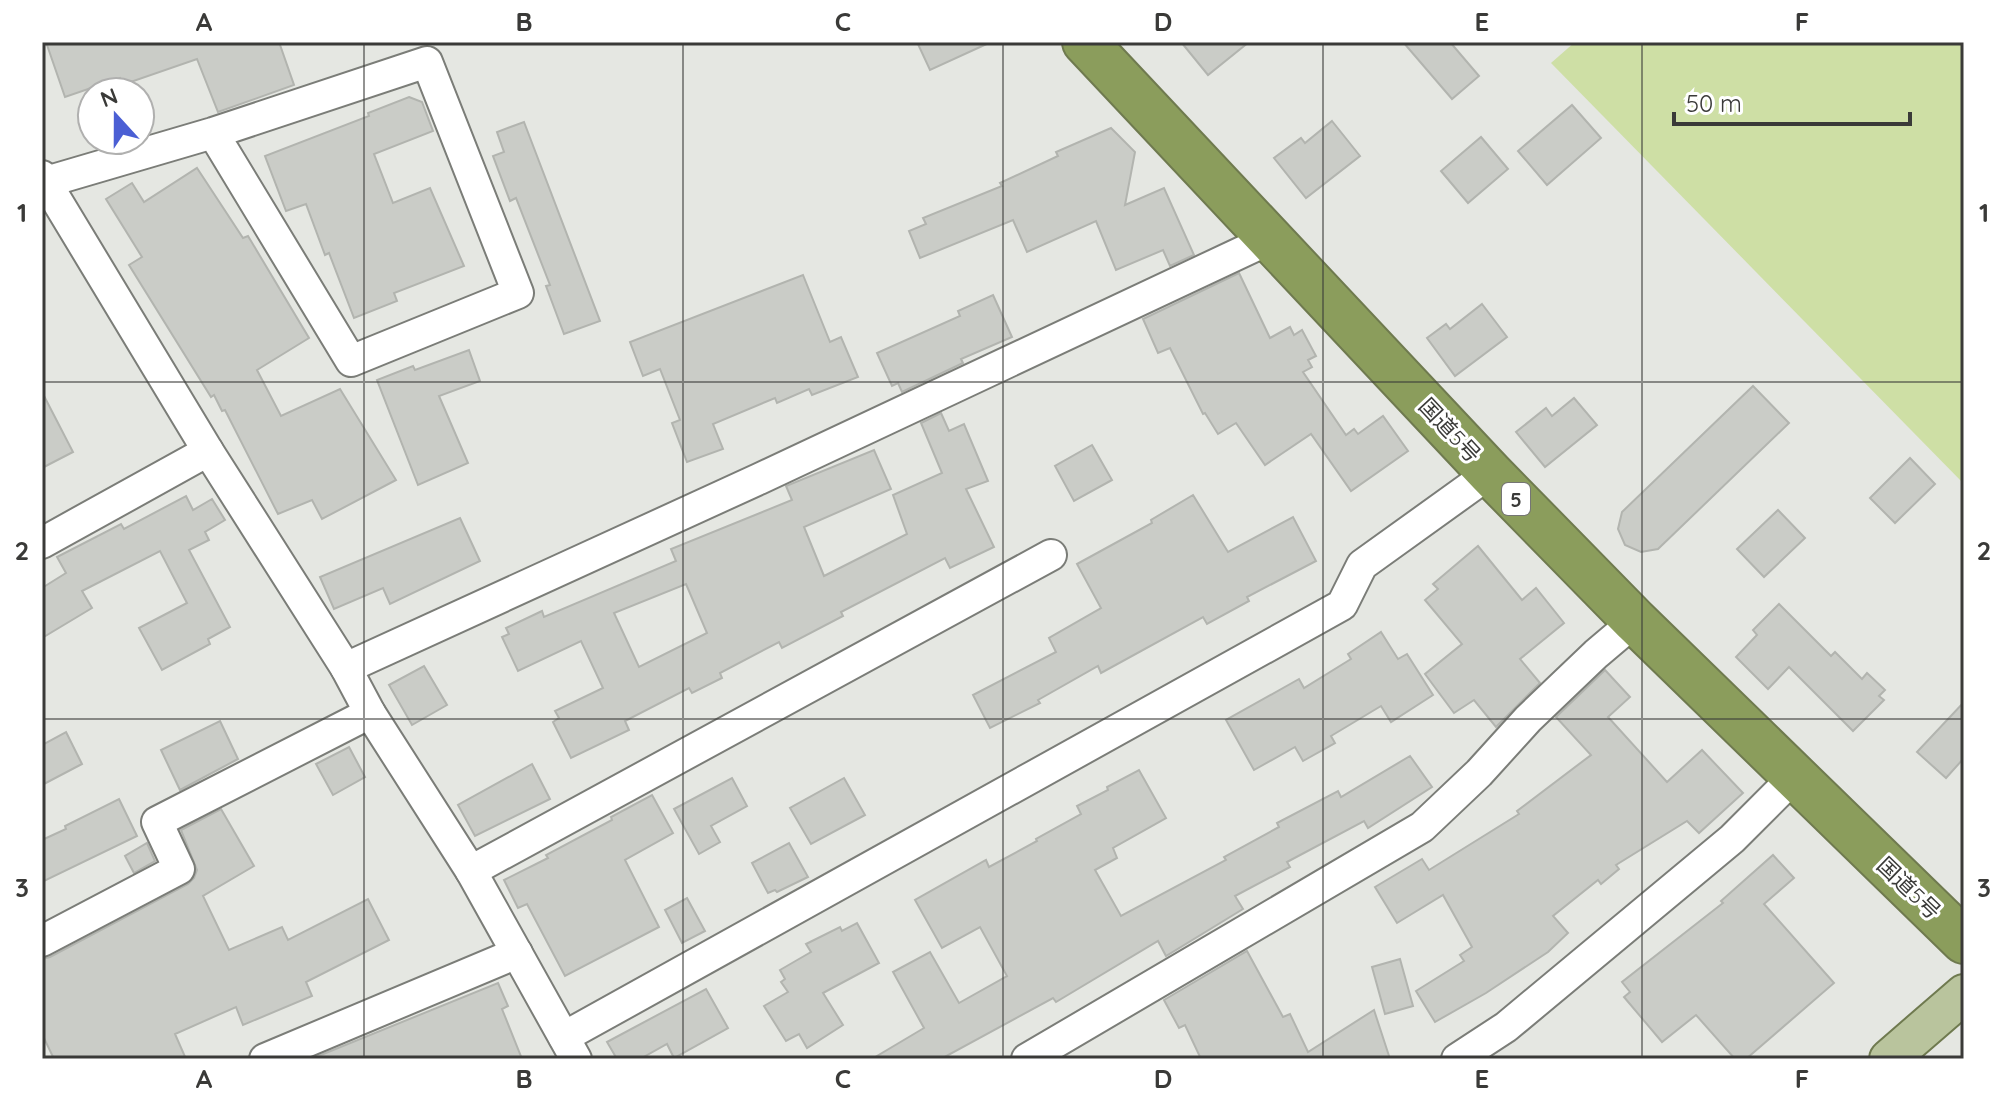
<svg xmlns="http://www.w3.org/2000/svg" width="2006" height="1101" viewBox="0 0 2006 1101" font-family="Quicksand,'Noto Sans JP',sans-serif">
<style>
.green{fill:#cedfa5}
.building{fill:#caccc7;stroke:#b2b4af;stroke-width:2;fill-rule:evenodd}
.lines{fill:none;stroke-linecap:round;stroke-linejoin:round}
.minor-casing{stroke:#7b7d78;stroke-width:34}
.major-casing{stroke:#6f7a4f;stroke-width:42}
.highway-casing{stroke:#6f7a4f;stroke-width:48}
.minor{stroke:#fff;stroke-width:30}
.major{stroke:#b9c49d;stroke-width:38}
.highway{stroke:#8b9d5c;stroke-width:44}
.grid{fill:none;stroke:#3a3a38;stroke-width:2;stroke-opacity:0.55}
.labels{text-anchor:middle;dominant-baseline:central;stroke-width:6;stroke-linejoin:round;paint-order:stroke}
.shield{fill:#fff;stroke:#757574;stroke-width:2}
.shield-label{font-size:20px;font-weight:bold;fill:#3a3a38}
.street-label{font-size:22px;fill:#3a3a38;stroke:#fff}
.neatline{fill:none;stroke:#3a3a38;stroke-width:3}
.grid-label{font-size:26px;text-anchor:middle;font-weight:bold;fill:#3a3a38}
</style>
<rect width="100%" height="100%" fill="#e5e7e2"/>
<path class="green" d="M1575 42H1964V484L1551 63Z"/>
<g class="building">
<path d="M46 42H279L294 85 218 112 197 59 122 85 120 78 65 97Z"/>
<path d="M917 42H991L930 70Z"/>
<path d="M1181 42H1249L1208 75Z"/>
<path d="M1403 42H1450L1479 76 1452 99Z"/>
<path d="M409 97 422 102 433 131 374 154 393 203 430 188 464 266 394 293 397 301 354 318 329 253 325 255 306 204 286 211 265 156 369 116 368 113Z"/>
<path d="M1572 105 1601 138 1547 185 1518 151Z"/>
<path d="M1332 121 1360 156 1306 198 1274 158 1301 138 1305 143Z"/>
<path d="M524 122 600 321 564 334 546 286 550 285 516 198 510 201 493 156 504 152 497 132Z"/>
<path d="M1111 128 1135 152 1125 205 1164 188 1194 255 1170 266 1163 250 1116 270 1096 221 1027 252 1013 220 920 258 909 231 926 224 923 218 1002 186 1000 183 1058 156 1056 152Z"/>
<path d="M1481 137 1508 169 1468 203 1441 171Z"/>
<path d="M197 168 243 238 248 236 309 338 257 370 281 416 340 389 396 480 322 519 312 500 278 514 225 410 222 411 214 395 211 397 129 265 142 257 106 199 132 183 144 202Z"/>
<path d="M1239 273 1270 338 1290 327 1294 335 1302 330 1316 356 1308 360 1312 367 1303 372 1346 435 1354 429 1358 434 1383 416 1408 451 1351 491 1311 434 1265 465 1236 423 1218 434 1205 413 1203 414 1170 348 1158 353 1143 319Z"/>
<path d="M803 275 830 342 841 337 858 377 812 395 809 389 777 403 775 398 713 424 723 449 687 462 672 423 680 420 660 369 643 376 630 342Z"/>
<path d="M993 295 1012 337 961 359 963 363 902 392 898 383 892 386 877 353 960 316 958 311Z"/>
<path d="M1482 304 1507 337 1455 376 1427 338 1446 324 1450 329Z"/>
<path d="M469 350 480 381 439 396 468 463 418 485 377 380 413 366 415 370Z"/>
<path d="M1753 386 1789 423 1658 549 1641 552 1625 545 1618 529 1622 512Z"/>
<path d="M42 392 73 452 42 468Z"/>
<path d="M1574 398 1597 425 1545 467 1516 432 1546 408 1552 416Z"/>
<path d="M941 413 949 431 964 424 988 481 966 489 994 547 950 568 945 558 841 612 843 616 782 648 779 642 720 673 722 678 692 693 689 688 625 721 629 730 571 758 553 722 559 718 555 711 603 688 581 641 518 671 502 637 509 634 506 628 542 611 544 617 676 561 671 549 792 500 786 486 874 450 891 489 804 527 824 576 907 534 893 495 942 473 921 423ZM686 584 707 633 639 667 614 613Z"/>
<path d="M1092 445 1112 480 1074 501 1055 466Z"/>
<path d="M1910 458 1935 484 1895 523 1870 498Z"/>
<path d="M1193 495 1228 552 1293 517 1316 561 1247 597 1249 601 1207 624 1203 617 1101 673 1098 666 1038 700 1040 703 990 728 973 695 1056 652 1049 638 1101 608 1077 564 1152 523 1151 520Z"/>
<path d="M186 496 193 510 212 499 225 520 205 532 209 540 189 550 230 627 208 639 210 644 162 670 139 628 187 603 160 551 82 591 92 608 42 638V588L66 573 57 557 121 524 124 529Z"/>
<path d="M1778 510 1805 538 1764 577 1737 549Z"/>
<path d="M460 518 480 561 390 604 383 588 334 609 320 577Z"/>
<path d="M1478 546 1522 600 1536 588 1564 623 1520 659 1540 683 1496 727 1474 700 1454 713 1425 674 1462 644 1425 600 1438 589 1433 584Z"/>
<path d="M1779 604 1831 656 1835 652 1862 679 1867 673 1885 690 1879 696 1884 700 1853 731 1789 667 1768 689 1736 657 1757 635 1753 630Z"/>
<path d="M1381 632 1398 659 1407 654 1433 695 1391 722 1381 706 1331 736 1335 743 1303 761 1295 747 1254 770 1226 720 1299 679 1304 688 1351 659 1348 654Z"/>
<path d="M424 666 447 705 412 725 389 685Z"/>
<path d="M1605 670 1630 697 1608 717 1667 782 1702 750 1743 793 1699 833 1687 821 1616 865 1619 869 1601 884 1598 880 1553 916 1568 933 1548 952 1486 993 1435 1022 1416 991 1464 961 1460 955 1472 947 1443 895 1397 923 1375 887 1422 859 1429 870 1519 814 1517 811 1591 755 1556 717Z"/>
<path d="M1964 702V758L1946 778 1917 752Z"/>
<path d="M220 721 238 759 180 790 161 750Z"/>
<path d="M66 732 82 764 42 785V745Z"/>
<path d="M349 747 365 777 333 795 316 764Z"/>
<path d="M1410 756 1432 787 1368 828 1364 821 1287 862 1290 867 1235 896 1243 909 1166 956 1158 941 1056 1002 1053 998 941 1059H872L924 1028 893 972 930 952 959 1003 1007 976 980 927 942 948 915 900 986 860 989 867 1037 841 1036 839 1081 814 1077 806 1108 790 1107 787 1139 770 1166 818 1113 848 1117 858 1095 870 1121 916 1226 860 1224 857 1279 827 1277 823 1338 791 1341 797Z"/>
<path d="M532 764 550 799 475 836 458 805Z"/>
<path d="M732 778 747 806 711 826 720 842 699 854 674 809Z"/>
<path d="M844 778 865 815 811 844 790 808Z"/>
<path d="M652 795 673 833 625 860 659 927 565 976 527 904 518 908 504 880 548 858 546 855 612 820 611 817Z"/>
<path d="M119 799 137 836 42 882V840L66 829 65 826Z"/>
<path d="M221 809 254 866 203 896 229 950 282 927 288 940 368 899 389 940 306 982 312 996 243 1025 236 1007 175 1034 186 1059H54L42 1034V959L50 957 188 884 194 878 197 870 181 830Z"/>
<path d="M147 843 155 861 134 873 125 856Z"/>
<path d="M789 843 808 877 777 892 775 890 768 893 752 863Z"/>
<path d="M1773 855 1794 878 1764 904 1834 983 1746 1059H1735L1696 1015 1662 1042 1624 997 1630 992 1622 982 1723 903 1721 901Z"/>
<path d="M687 898 705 931 682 943 665 910Z"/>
<path d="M857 923 879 963 823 993 843 1025 807 1048 799 1034 786 1041 764 1006 788 992 781 982 785 979 780 970 811 952 806 944 840 927 842 931Z"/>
<path d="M1247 951 1283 1017 1290 1014 1308 1052 1374 1010 1390 1059H1201L1185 1025 1179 1028 1164 1000Z"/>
<path d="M1400 959 1413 1006 1385 1014 1372 967Z"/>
<path d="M498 983 508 1006 502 1009 522 1059H311Z"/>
<path d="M706 989 728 1028 674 1058 667 1044 640 1059H617L607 1042Z"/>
</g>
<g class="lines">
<defs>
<g id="minor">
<path d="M42 176 208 451 346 668 370 713 471 871 576 1059"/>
<path d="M46 182 213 133 427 62 518 293 351 361 213 133"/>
<path d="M42 543 208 451"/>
<path d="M346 668 759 479 1272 238"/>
<path d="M471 871 1051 555"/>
<path d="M42 941 179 869 157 822 370 713"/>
<path d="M564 1037 1342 605 1362 565 1490 473"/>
<path d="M265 1059 517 953"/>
<path d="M1027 1059 1422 827 1479 773 1528 719 1596 654 1635 621"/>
<path d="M1457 1059 1506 1027 1732 839 1794 777"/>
</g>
<path id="major" d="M1889 1059 1964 994"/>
<path id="highway" d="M1085 42 1490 473 1635 621 1964 941"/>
</defs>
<use href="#minor" class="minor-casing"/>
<use href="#major" class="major-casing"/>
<use href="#highway" class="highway-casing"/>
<use href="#minor" class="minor"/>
<use href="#major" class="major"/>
<use href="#highway" class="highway"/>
</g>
<path class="grid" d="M364 42V1059M683 42V1059M1003 42V1059M1323 42V1059M1642 42V1059M42 382H1964M42 719H1964"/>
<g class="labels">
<rect class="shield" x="1502" y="483" width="28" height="32" rx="6"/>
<g class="shield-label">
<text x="1516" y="499">5</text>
</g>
<g class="street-label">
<text transform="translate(1450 430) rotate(47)">国道5号</text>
<text transform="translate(1909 888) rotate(44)">国道5号</text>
</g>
</g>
<rect width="2006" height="1101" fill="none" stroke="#ffffff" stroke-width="88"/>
<g transform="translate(116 116) rotate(339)"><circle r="38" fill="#ffffff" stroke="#b0b0af" stroke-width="2"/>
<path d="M0-6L14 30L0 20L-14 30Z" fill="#4b5fd4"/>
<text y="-12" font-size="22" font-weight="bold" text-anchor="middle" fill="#3a3a38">N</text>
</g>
<path d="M1674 112v12h236v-12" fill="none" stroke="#3a3a38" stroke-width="4"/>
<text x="1686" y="112" font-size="24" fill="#3a3a38" stroke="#ffffff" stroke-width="6" paint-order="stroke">50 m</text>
<rect x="44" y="44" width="1918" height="1013" class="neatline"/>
<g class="grid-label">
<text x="204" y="31">A</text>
<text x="524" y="31">B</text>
<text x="843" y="31">C</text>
<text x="1163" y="31">D</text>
<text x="1482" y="31">E</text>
<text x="1802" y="31">F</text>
<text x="22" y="222">1</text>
<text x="1984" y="222">1</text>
<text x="22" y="560">2</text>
<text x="1984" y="560">2</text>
<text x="22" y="897">3</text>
<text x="1984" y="897">3</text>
<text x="204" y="1088">A</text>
<text x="524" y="1088">B</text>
<text x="843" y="1088">C</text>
<text x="1163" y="1088">D</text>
<text x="1482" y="1088">E</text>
<text x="1802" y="1088">F</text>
</g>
</svg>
